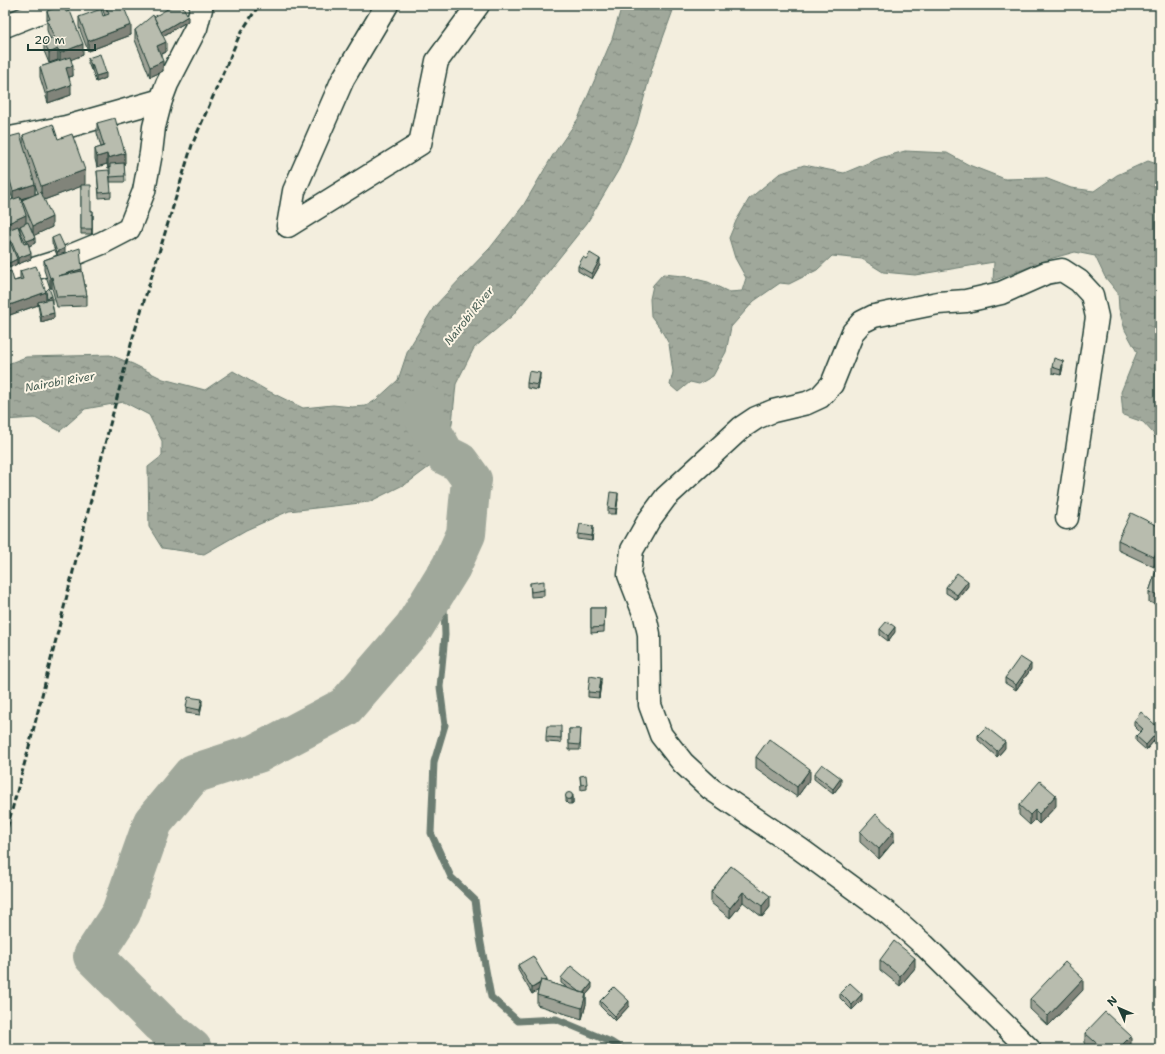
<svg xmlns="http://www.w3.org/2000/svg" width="1165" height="1054" viewBox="0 0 1165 1054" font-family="'Shantell Sans',sans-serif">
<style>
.water{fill:url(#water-ripples);stroke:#6c7d72}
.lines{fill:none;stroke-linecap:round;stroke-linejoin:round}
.stream{stroke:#6c7d72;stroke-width:7}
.river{stroke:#a0a89b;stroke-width:40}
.street-casing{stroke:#1f3d34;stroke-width:25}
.street{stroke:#fcf5e5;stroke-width:22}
.rail{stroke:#1f3d34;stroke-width:3;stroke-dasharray:6 3;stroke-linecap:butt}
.wall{fill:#9ea296;stroke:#1f3d34;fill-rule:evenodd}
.shaded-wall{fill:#81847a;stroke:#1f3d34}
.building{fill:#b8bcae;stroke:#1f3d34}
.labels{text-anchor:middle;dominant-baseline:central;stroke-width:4;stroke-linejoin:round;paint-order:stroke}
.water-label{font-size:11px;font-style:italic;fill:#465d53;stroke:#fcf5e5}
</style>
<defs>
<pattern id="water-ripples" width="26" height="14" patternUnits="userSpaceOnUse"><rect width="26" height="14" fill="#a0a89b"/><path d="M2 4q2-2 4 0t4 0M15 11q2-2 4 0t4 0" fill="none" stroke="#828a7f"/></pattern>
</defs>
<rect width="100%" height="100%" fill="#f3eede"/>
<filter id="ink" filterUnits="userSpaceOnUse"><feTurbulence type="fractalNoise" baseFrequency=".025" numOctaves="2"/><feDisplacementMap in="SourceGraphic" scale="8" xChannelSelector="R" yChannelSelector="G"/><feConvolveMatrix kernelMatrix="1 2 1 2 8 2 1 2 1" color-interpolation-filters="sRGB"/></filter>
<g filter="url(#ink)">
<g class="water">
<path d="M622 5H675L652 68 637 124 619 169 587 223 539 283 512 316 474 348 456 384 452 424 445 455 409 482 369 502 289 511 246 530 204 554 162 548 149 527 148 467 162 456V441L149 415 124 402 85 409 60 431 35 418 5 420V365L26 357 110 355 133 364 163 379 205 390 233 371 266 390 303 408 333 405 352 407 366 406 376 400 398 380 408 350 434 307 462 277 490 248 523 206 553 155 578 119 612 39Z"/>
<path d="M905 151 947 153 969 165 1005 179 1045 178 1071 188 1094 191 1117 175 1148 161 1160 165V448L1153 433 1143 422 1123 415 1121 392 1137 352 1125 330 1119 309 1118 293 1105 277 1095 256 1075 252 1053 258 993 281 994 262 915 275 883 272 862 259 832 256 817 270 789 284 780 283 754 301 731 327 726 352 713 376 699 384 690 382 678 392 670 385 673 372 669 344 660 328 651 316 650 299 653 285 663 274 683 276 708 282 729 292 742 291 746 278 735 258 729 238 736 221 749 199 779 174 804 165 844 173 880 158Z"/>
</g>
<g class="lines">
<path class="stream" d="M441 585 444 608 445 635 440 687 445 725 434 762 431 833 451 877 475 900 480 938 491 997 518 1021 556 1019 611 1042 622 1049"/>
<path class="river" d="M192 1049 160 1023 93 956 121 913 153 822 193 774 258 753 345 707 414 627 451 567 466 534 470 490 472 480 459 462 445 455 424 417 425 406"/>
<defs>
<g id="street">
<path d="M387 5 343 79 294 191 288 226 420 144 437 61 478 5"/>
<path d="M5 26 58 5"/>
<path d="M5 139 66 127 161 100"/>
<path d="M5 278 53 263 102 243 129 229 144 191 151 153 154 127 161 100 167 84 196 28 202 5"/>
<path d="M1029 1049 924 945 890 915 800 849 711 789 683 763 661 735 650 705 649 634 645 616 629 575 632 550 649 520 666 497 741 428 756 418 773 411 807 403 820 397 832 384 853 332 862 322 874 316 938 303 966 301 1001 293 1046 273 1062 270 1079 281 1092 295 1097 317 1067 518"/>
</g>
</defs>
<use href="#street" class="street-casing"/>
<use href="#street" class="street"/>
<path class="rail" d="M5 836 30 743 109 428 133 337 192 145 240 34 259 5"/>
</g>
<g class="wall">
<path d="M101 5H123L131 35 88 51 79 27V17L103 16H105Z"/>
<path d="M47 11 83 55 71 59 73 76 69 77 71 95 48 103 40 77V67L58 61V60L49 63 44 51V41L50 39 47 30Z"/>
<path d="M154 17 188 21 163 36 166 52 161 55 163 71 150 77 135 40V30Z"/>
<path d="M88 58 106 78 96 82 92 70H91L88 63Z"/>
<path d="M97 123 125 163H124L125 182H110V167L108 168 107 164 97 167 95 159V149L101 147 97 133Z"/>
<path d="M23 135 58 139 85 185 91 211H93V219H92V234H81V186L44 200 52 227 34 235 35 243 29 246 31 259 18 264 17 262V264L9 268 5 259V202L13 200 5 175V138L23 143ZM35 185 38 193 35 194ZM32 196 22 200V202L21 199ZM20 228V231L26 244H24L19 229Z"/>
<path d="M97 171 111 192V197L99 198Z"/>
<path d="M52 238 82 271 87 296V306L57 307 52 288H50L44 270V260L57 255 52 243Z"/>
<path d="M586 259 600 265 592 279 578 271V266Z"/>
<path d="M20 271 46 291 52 302 54 318 41 322 38 305 7 316 5 309V273L14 281 20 279Z"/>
<path d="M1063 366 1061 375 1052 373V367Z"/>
<path d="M540 378 538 390 527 388V383Z"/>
<path d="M618 499 616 514H608V508Z"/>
<path d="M1160 527 1154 567 1118 550V540Z"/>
<path d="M593 531 592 541 578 539V534Z"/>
<path d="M1160 559V606L1149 602V592Z"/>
<path d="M530 583 544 590V596L531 597Z"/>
<path d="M968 586 957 600 946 593V587Z"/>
<path d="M591 608H605L604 632 591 633Z"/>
<path d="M880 629 895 632 888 641 880 635Z"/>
<path d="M1031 669 1016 690 1005 683V678Z"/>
<path d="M601 683 599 698 588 697V692Z"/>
<path d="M202 704 200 715 186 713V707Z"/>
<path d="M1134 721 1160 734 1146 750 1136 741V736L1140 732 1134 726Z"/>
<path d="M569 729H581L580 750H569Z"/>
<path d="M561 732V743L546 742V737Z"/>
<path d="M978 735 1005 748 997 757 978 740Z"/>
<path d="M756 757 810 779 797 797 756 768Z"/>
<path d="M814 774 841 784 833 794 814 779Z"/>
<path d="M580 776 587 784V789L581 790Z"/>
<path d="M566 795H573V803L571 804H568L566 802Z"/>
<path d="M1019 805 1056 806 1039 824 1035 820 1030 825 1019 815Z"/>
<path d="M860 832 894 841 879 859 860 842Z"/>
<path d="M731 866 770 907 762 917 743 902 730 918 711 903V892Z"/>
<path d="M880 960 915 968 900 986 880 970Z"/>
<path d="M518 965 547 982 568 988 561 983V978L592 988 586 995V1004L582 1019 537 1005V995L538 990 532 994 518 970Z"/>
<path d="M1083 990 1048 1026 1030 1009V999Z"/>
<path d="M840 993 862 1000 852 1010 840 998Z"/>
<path d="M600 1001 629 1006 615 1021 600 1006Z"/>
<path d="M1085 1033 1131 1046 1128 1049H1092L1085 1043Z"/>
</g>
<g class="shaded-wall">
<path d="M188 16V21L161 37V32Z"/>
<path d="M131 25V35L88 51V41Z"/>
<path d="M166 42V52L157 56V46Z"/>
<path d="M83 44V55L60 64V53Z"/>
<path d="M58 49V60L49 63V53Z"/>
<path d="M163 61V71L150 77V67Z"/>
<path d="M92 64V70H91V65Z"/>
<path d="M73 66V76L66 78V68Z"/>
<path d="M106 73V78L96 82V76Z"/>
<path d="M71 85V95L48 103V93Z"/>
<path d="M125 153V163L108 168V158Z"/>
<path d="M107 154V164L97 167V157Z"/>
<path d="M85 170V185L41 201V186Z"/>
<path d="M35 184V195L13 201V191Z"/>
<path d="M92 214H93V219H92V234Z"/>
<path d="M26 215V226H20V228L9 233 6 224Z"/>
<path d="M52 217V227L33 236V226Z"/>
<path d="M10 236V246L5 248V238Z"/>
<path d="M35 238V243L27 247V241Z"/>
<path d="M65 248V254L57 257V252Z"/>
<path d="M31 253V259L18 264V258Z"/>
<path d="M17 259V264L9 268V263Z"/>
<path d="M600 259V265L592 279V274Z"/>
<path d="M82 269V280L58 276Z"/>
<path d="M52 277V288H50V278Z"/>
<path d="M46 292V303L38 302V305L7 316V306Z"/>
<path d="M52 296V302L47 303V298Z"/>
<path d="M54 313V318L41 322V316Z"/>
<path d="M1063 361V366L1061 375V370Z"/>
<path d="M540 373V378L538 390V385Z"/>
<path d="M618 493V499L616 514V509Z"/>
<path d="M593 526V531L592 541V536Z"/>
<path d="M1160 544V554L1154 567V557Z"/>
<path d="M968 581V586L957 600V595Z"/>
<path d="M895 627V632L888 641V636Z"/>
<path d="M1031 664V669L1016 690V685Z"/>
<path d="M601 678V683L599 698V693Z"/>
<path d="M202 699V704L200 715V710Z"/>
<path d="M1160 729V734L1146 750V745Z"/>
<path d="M1005 742V748L997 757V751Z"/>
<path d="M810 769V779L797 797V787Z"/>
<path d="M841 778V784L833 794V789Z"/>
<path d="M1056 795V806L1039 824V814Z"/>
<path d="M573 797V803L571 804V799Z"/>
<path d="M1035 810V820L1030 825V815Z"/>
<path d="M894 831V841L879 859V849Z"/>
<path d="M743 892V902L730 918V908Z"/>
<path d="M770 896V907L762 917V906Z"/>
<path d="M915 958V968L900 986V976Z"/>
<path d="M1083 979V990L1048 1026V1016Z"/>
<path d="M547 980V985L532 994V988Z"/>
<path d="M592 983V988L586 995V1004L582 1019V995Z"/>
<path d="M862 994V1000L852 1010V1005Z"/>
<path d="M629 1001V1006L615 1021V1016Z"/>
<path d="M1131 1036V1046L1128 1049H1118Z"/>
</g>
<g class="building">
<path d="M64 5 66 12 70 11 83 44 60 53 58 49 49 53 44 41 54 37 47 20 50 19 47 11Z"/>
<path d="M105 5H123L131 25 88 41 79 17 101 9 103 16 109 14Z"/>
<path d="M174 5H182L188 16 161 32 154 17Z"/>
<path d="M153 15 166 42 157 46 163 61 150 67 135 30Z"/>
<path d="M100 54 106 73 96 76 92 64 91 65 88 58Z"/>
<path d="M70 57 73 66 66 68 71 85 48 93 40 67Z"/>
<path d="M115 118 125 153 108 158 107 154 97 157 95 149 104 146 97 123Z"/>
<path d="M53 124 58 139 72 134 85 170 41 186 23 135Z"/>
<path d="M20 134 35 184 13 191 5 164V138Z"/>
<path d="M124 163 125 176 110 177V164Z"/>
<path d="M109 170 111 192 99 193 97 171Z"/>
<path d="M81 185H91V211H93V214H92V229H81Z"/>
<path d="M41 192 52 217 33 226 22 200Z"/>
<path d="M20 197 26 215 6 224 10 236 5 238V202Z"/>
<path d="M28 222 35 238 27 241 20 226Z"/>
<path d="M18 226 24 244 28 243 31 253 18 258 10 238 8 230Z"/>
<path d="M59 235 65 248 57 252 52 238Z"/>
<path d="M10 242 17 259 9 263 5 254V244Z"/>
<path d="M80 248 82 269 58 276 82 271 87 296 57 297 52 277 50 278 44 260Z"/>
<path d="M590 253 600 259 592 274 578 266 583 257 586 259Z"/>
<path d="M36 266 46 292 7 306 5 299V273L11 271 14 281 23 279 20 271Z"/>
<path d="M49 288 52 296 47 298 46 291Z"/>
<path d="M51 299 54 313 41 316 38 302Z"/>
<path d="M1054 358 1063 361 1061 370 1052 367Z"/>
<path d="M529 371 540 373 538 385 527 383Z"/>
<path d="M610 492 618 493 616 509 608 508Z"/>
<path d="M1131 513 1160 527V544L1154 557 1118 540Z"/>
<path d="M580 524 593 526 592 536 578 534Z"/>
<path d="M1160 559V595L1149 592Z"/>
<path d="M957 573 968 581 957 595 946 587Z"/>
<path d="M544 581V590L531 592 530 583Z"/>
<path d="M591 608H605L604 627 591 628Z"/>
<path d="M887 621 895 627 888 636 880 629Z"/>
<path d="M1020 657 1031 664 1016 685 1005 678Z"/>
<path d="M590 676 601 678 599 693 588 692Z"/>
<path d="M188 697 202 699 200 710 186 707Z"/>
<path d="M1141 712 1160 729 1146 745 1136 736 1143 729 1134 721Z"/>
<path d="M547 726H561V738L546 737Z"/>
<path d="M986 727 1005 742 997 751 978 735Z"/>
<path d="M569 729H581L580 745 569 744Z"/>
<path d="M769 739 810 769 797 787 756 757Z"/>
<path d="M822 764 841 778 833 789 814 774Z"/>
<path d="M586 775 587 784 581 785 580 776Z"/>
<path d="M1040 781 1056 795 1039 814 1035 810 1030 815 1019 805Z"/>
<circle cx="569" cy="796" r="3.5"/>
<path d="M876 814 894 831 879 849 860 832Z"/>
<path d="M731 866 770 896 762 906 743 892 730 908 711 892Z"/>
<path d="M894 941 915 958 900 976 880 960Z"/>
<path d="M533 956 547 980 544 981 541 980 540 983 532 988 518 965Z"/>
<path d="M1065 962 1083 979 1048 1016 1030 999Z"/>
<path d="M571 966 592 983 584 993 578 991 561 978Z"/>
<path d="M541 980 586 994 582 1008 537 995Z"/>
<path d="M850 983 862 994 852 1005 840 993Z"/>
<path d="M614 987 629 1001 615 1016 600 1001Z"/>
<path d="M1105 1012 1131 1036 1118 1049H1103L1085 1033Z"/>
</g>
</g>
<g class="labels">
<g class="water-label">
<text transform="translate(469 316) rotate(-51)">Nairobi River</text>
<text transform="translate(60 382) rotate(-10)">Nairobi River</text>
</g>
</g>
<rect width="1165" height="1054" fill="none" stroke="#fcf5e5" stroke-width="20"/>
<rect x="10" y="10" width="1145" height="1034" fill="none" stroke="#1f3d34" stroke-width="1.5" filter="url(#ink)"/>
<g transform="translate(1119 1008) rotate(315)" stroke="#fcf5e5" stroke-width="3" paint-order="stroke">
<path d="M0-3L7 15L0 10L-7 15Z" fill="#1f3d34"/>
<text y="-6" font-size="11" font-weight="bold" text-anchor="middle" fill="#1f3d34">N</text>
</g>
<path d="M28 44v6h67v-6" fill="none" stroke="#1f3d34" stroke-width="2"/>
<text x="34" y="44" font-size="12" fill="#1f3d34" stroke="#fcf5e5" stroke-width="3" paint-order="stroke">20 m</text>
</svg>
